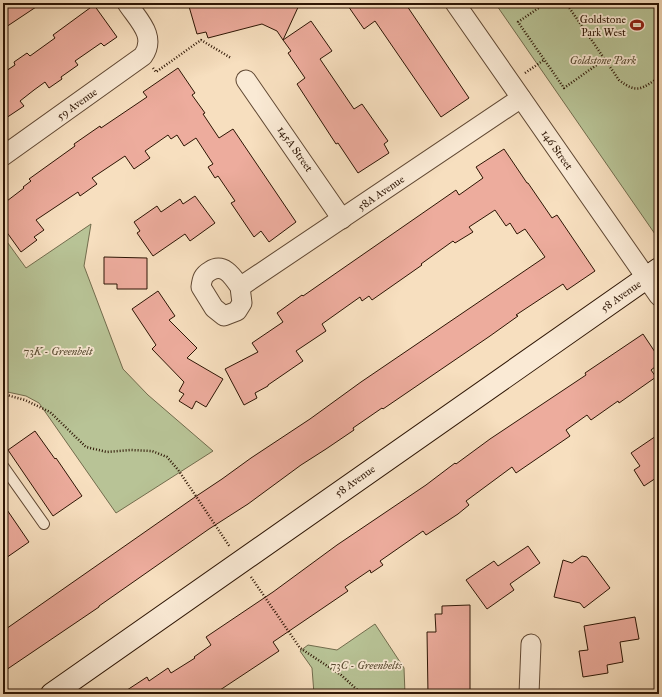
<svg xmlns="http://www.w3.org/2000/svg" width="662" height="697" viewBox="0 0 662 697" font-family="'IM FELL Great Primer',serif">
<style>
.green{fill:#b8c396;stroke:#726c4d}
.building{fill:#edac9d;stroke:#2d1504}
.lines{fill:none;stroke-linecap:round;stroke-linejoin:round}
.lane-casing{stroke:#604833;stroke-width:12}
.street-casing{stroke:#604833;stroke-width:21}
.secondary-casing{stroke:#2d1504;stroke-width:24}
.path{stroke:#2d1504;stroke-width:2.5;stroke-dasharray:1 2;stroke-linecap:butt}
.lane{stroke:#faead5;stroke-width:10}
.street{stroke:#faead5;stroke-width:19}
.secondary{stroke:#faead5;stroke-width:22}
.labels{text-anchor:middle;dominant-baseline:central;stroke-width:3.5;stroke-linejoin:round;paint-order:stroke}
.poi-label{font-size:11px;fill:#2d1504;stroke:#faead5;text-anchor:end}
.park-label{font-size:11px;font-style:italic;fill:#574930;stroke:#faead5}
.street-label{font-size:11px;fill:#2d1504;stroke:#faead5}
</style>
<rect width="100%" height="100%" fill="#f7dfbf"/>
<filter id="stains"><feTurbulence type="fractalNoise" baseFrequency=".005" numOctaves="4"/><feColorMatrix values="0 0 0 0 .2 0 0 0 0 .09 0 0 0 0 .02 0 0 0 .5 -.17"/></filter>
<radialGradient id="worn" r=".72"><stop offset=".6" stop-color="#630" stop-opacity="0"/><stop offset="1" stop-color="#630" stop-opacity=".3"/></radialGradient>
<g class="green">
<path d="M495 3H659V236L655 234Z"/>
<path d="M91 224 84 266 123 369 148 395 213 451 116 513 39 403 26 396 3 391V240L5 239 26 268Z"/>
<path d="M375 624 404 668 405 694H314L312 668 300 651 308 645 337 650Z"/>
</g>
<g class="building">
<path d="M3 3H42L3 29Z"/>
<path d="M188 3H300L283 40 277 31 262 24 208 38 206 32 197 34Z"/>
<path d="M346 3H405L469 98 441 117 375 21 364 29Z"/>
<path d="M94 5 117 37 104 46 101 43 75 61 78 65 61 77 62 79 49 88 45 82 34 90 20 101 24 106 3 120V73L15 65 14 62 27 53 30 56 55 38 53 35Z"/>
<path d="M311 21 332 51 320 59 354 109 362 104 388 141 384 144 389 153 358 173 338 143 336 144 297 84 305 78 288 53 291 51 283 40Z"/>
<path d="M178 68 195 93 192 95 205 113 203 114 219 138 233 129 296 222 269 242 261 231 254 237 231 203 235 201 218 176 215 178 208 167 213 164 196 138 184 146 177 135 171 139 168 135 145 151 150 158 134 169 125 156 92 178 97 184 80 196 78 192 36 220 44 230 34 237 37 240 21 252 3 227V204L24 188 23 187 31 181 29 179 75 146 74 144 100 126 101 128 147 97 143 92Z"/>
<path d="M504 149 527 183H528L552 218 557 215 595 271 567 290 563 284 516 315 518 316 490 336 383 409 382 408 353 428 354 430 326 449 301 465 248 504 209 529 99 606V607L3 672V631L195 497 222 479 251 458 310 419 361 382 545 257 525 229 517 234 510 223 506 226 495 210 469 227 473 232 455 243 453 241 421 264 422 265 372 300 369 296 362 301 360 297 322 324 326 331 296 351 303 361 268 385V386L255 393 257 398 244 405 225 369 258 352 252 343 283 322 277 313 302 295 303 296 456 190 459 195 483 178 476 167Z"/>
<path d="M195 196 215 223 190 241 185 234 153 256 137 233 140 231 134 222 157 206 161 212 180 199 183 204Z"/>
<path d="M104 257 147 258V289H117V284H104Z"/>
<path d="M158 291 175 316 169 320 197 348 187 358 223 379 206 407 196 401 192 409 179 401 184 394 179 391 184 382 152 349 156 345 132 309Z"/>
<path d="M643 334 659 358V364L651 370 656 377 619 403 618 401 591 420 587 415 566 430 570 436 516 473 512 467 466 501 469 505 458 514 426 535 423 531 380 561 383 565 371 573 370 570 345 587 348 591 273 642 279 651 214 694H121L147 677 149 681 168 668 171 673 195 658 194 657 211 645 206 637 273 592 337 545 426 485 455 463 456 464 490 439 586 375 585 373Z"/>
<path d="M35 431 55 459 56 458 82 496 53 516 8 450Z"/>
<path d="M659 434V476L644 486 634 470 640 466 631 453Z"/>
<path d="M3 504 29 542 3 560Z"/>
<path d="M528 546 540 563 510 584 514 590 487 609 466 580 494 561 498 566Z"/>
<path d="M582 556 587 557 610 588 584 608 580 603 554 597 563 560 572 563Z"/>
<path d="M470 605V694H428L427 632H436L435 614H442V606Z"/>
<path d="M635 617 639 639 620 642 623 662 607 665 608 673 583 677 579 651 588 650 584 626Z"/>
</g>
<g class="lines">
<defs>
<path id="lane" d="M3 466 44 524"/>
<g id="street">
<path d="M455 3 659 296"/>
<path d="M246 80 342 219"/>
<path d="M3 156 143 56C157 36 138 20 127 3"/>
<path d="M240 287C233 277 224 262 210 271 203 275 202 279 201 287L214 308 224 316 237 311 242 303 240 287 521 98"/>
<path d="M529 694 531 644"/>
</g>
<path id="secondary" d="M52 694 659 269"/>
</defs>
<use href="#lane" class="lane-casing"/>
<use href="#street" class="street-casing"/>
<use href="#secondary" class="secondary-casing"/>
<g class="path">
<path d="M546 3 518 22 564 88 605 59"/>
<path d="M566 3 619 80C637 94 642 89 659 77"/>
<path d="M153 68 156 72 201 40 231 58"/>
<path d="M525 73 544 60"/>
<path d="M3 394 25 400 50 412 86 447 107 452 131 450 152 451 167 457 179 471 230 547"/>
<path d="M251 577 300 648 341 675 362 694"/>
</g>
<use href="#lane" class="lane"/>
<use href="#street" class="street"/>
<use href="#secondary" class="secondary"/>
</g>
<defs>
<symbol id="stadium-bare" viewBox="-9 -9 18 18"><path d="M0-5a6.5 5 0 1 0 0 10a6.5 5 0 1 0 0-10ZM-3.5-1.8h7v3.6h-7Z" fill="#8f2418" stroke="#faead5" stroke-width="2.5" paint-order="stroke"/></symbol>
</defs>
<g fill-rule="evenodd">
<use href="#stadium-bare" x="627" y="15" width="20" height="20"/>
</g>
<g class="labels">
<g class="poi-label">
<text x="626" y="19">Goldstone<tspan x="626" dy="13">Park West</tspan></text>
</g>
<g class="park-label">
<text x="603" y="60">Goldstone Park</text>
<text x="58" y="351">73K - Greenbelt</text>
<text x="366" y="665">73C - Greenbelts</text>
</g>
<g class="street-label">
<text transform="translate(77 104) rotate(-35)">59 Avenue</text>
<text transform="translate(295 149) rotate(55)">145A Street</text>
<text transform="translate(557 150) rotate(55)">146 Street</text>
<text transform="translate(381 193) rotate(-34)">58A Avenue</text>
<text transform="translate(621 296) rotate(-35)">58 Avenue</text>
<text transform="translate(355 481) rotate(-35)">58 Avenue</text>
</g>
</g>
<rect width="662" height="697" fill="none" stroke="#f7dfbf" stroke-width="16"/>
<rect x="4" y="4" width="654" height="689" fill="none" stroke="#2d1504" stroke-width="2"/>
<rect x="8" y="8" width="646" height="681" fill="none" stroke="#2d1504"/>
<rect width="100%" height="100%" filter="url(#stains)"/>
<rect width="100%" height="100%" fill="url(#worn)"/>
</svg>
